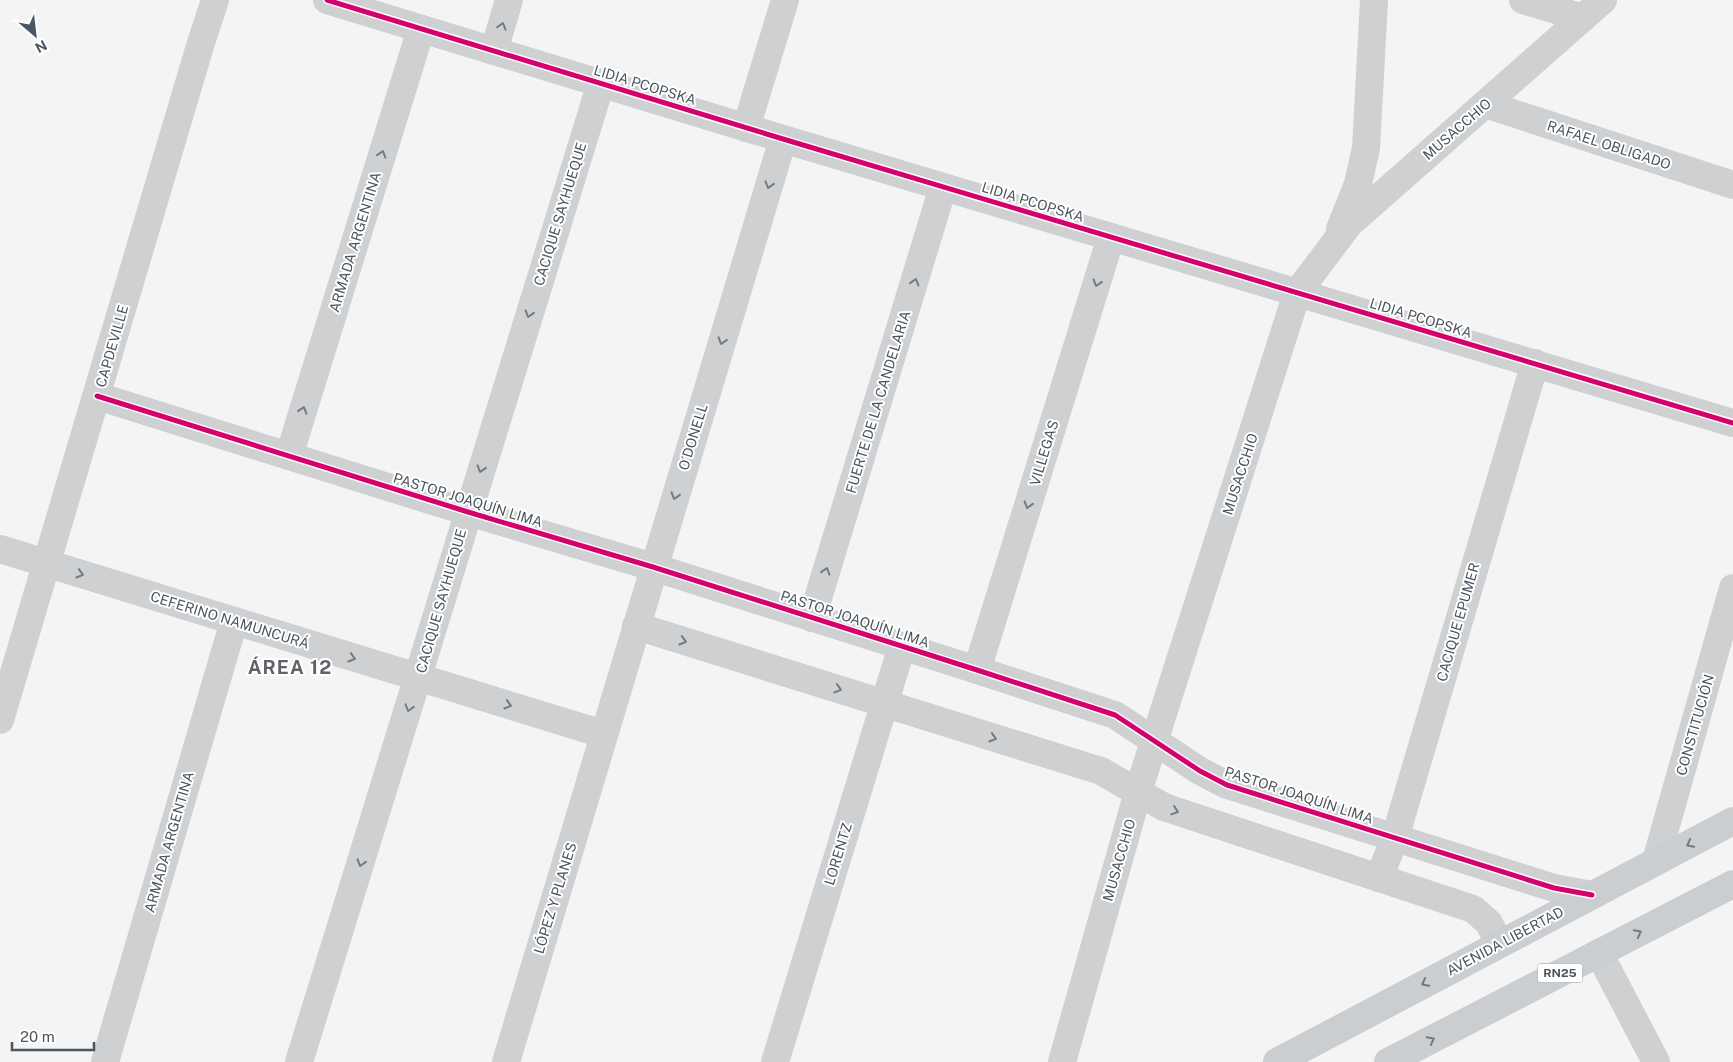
<svg xmlns="http://www.w3.org/2000/svg" width="1733" height="1062" viewBox="0 0 1733 1062" font-family="'Public Sans',sans-serif">
<style>
.lines{fill:none;stroke-linecap:round;stroke-linejoin:round}
.minor{stroke:#ced0d2;stroke-width:28}
.major{stroke:#caced1;stroke-width:28}
.cycleway-casing{stroke:#fff;stroke-width:8}
.cycleway{stroke:#d6006c;stroke-width:5}
.oneway{stroke:#727b83}
.oneway2{stroke:#707a83}
.labels{text-anchor:middle;dominant-baseline:central;stroke-width:4;stroke-linejoin:round;paint-order:stroke}
.shield{fill:#fff;stroke:#808990;stroke-width:1}
.shield-label{font-size:12px;font-weight:bold;fill:#4a5661}
.street-label{font-size:14px;fill:#4a5661;stroke:#fff}
.district-label{font-size:19px;font-weight:bold;letter-spacing:1px;fill:#5f6368;stroke:#fff}
</style>
<rect width="100%" height="100%" fill="#f4f4f4"/>
<g class="lines">
<g class="minor">
<path d="M327 0 783 139 1733 423"/>
<path d="M1523 0 1583 18"/>
<path d="M494 51 509 0"/>
<path d="M1485 104 1733 185"/>
<path d="M746 128 785 0"/>
<path d="M1340 229 1358 184 1366 148 1374 0"/>
<path d="M97 396 468 512 653 567 977 670 1115 715 1200 771 1227 785 1554 888 1592 895"/>
<path d="M289 456 421 29"/>
<path d="M0 549 603 734"/>
<path d="M812 618 943 187"/>
<path d="M636 626 1101 771 1164 807 1473 909 1489 923 1499 944"/>
<path d="M977 670 1111 237"/>
<path d="M0 720 200 46 215 0"/>
<path d="M1656 861 1733 588"/>
<path d="M1379 878 1395 838 1535 363"/>
<path d="M1599 953 1656 1062"/>
<path d="M105 1062 234 621"/>
<path d="M299 1062C401 736 499 409 601 83"/>
<path d="M506 1062 783 139"/>
<path d="M775 1062 902 646"/>
<path d="M1062 1062 1138 792 1297 293 1349 224 1603 0"/>
</g>
<g class="major">
<path d="M1277 1062 1733 821"/>
<path d="M1388 1062 1733 884"/>
</g>
<defs>
<g id="cycleway">
<path d="M327 0 783 139 1733 423"/>
<path d="M97 396 468 512 653 567 977 670 1115 715 1200 771 1227 785 1554 888 1592 895"/>
</g>
</defs>
<use href="#cycleway" class="cycleway-casing"/>
<use href="#cycleway" class="cycleway"/>
</g>
<defs><path id="oneway-chevron" d="M-2-3.5L2.5 0L-2 3.5" fill="none" stroke-width="1.6" stroke-linecap="round" stroke-linejoin="round" transform="scale(1.25)"/></defs>
<g class="oneway">
<use href="#oneway-chevron" transform="translate(502 26) rotate(-74)"/>
<use href="#oneway-chevron" transform="translate(382 154) rotate(-73)"/>
<use href="#oneway-chevron" transform="translate(769 185) rotate(107)"/>
<use href="#oneway-chevron" transform="translate(915 282) rotate(-73)"/>
<use href="#oneway-chevron" transform="translate(1097 283) rotate(107)"/>
<use href="#oneway-chevron" transform="translate(529 314) rotate(107)"/>
<use href="#oneway-chevron" transform="translate(722 341) rotate(107)"/>
<use href="#oneway-chevron" transform="translate(303 410) rotate(-73)"/>
<use href="#oneway-chevron" transform="translate(481 469) rotate(107)"/>
<use href="#oneway-chevron" transform="translate(675 496) rotate(107)"/>
<use href="#oneway-chevron" transform="translate(1028 505) rotate(107)"/>
<use href="#oneway-chevron" transform="translate(826 571) rotate(-73)"/>
<use href="#oneway-chevron" transform="translate(80 574) rotate(17)"/>
<use href="#oneway-chevron" transform="translate(683 641) rotate(17)"/>
<use href="#oneway-chevron" transform="translate(352 658) rotate(17)"/>
<use href="#oneway-chevron" transform="translate(838 689) rotate(17)"/>
<use href="#oneway-chevron" transform="translate(508 705) rotate(17)"/>
<use href="#oneway-chevron" transform="translate(409 708) rotate(107)"/>
<use href="#oneway-chevron" transform="translate(993 738) rotate(17)"/>
<use href="#oneway-chevron" transform="translate(1175 811) rotate(19)"/>
<use href="#oneway-chevron" transform="translate(361 863) rotate(107)"/>
</g>
<g class="oneway2">
<use href="#oneway-chevron" transform="translate(1690 844) rotate(152)"/>
<use href="#oneway-chevron" transform="translate(1638 933) rotate(-27)"/>
<use href="#oneway-chevron" transform="translate(1425 983) rotate(152)"/>
<use href="#oneway-chevron" transform="translate(1431 1040) rotate(-27)"/>
</g>
<g class="labels">
<rect class="shield" x="1537.5" y="963.5" width="45" height="19" rx="4"/>
<g class="shield-label">
<text x="1560" y="973">RN25</text>
</g>
<g class="street-label">
<text transform="translate(645 85) rotate(17)">LIDIA PCOPSKA</text>
<text transform="translate(1457 129) rotate(-41)">MUSACCHIO</text>
<text transform="translate(1609 145) rotate(18)">RAFAEL OBLIGADO</text>
<text transform="translate(1033 202) rotate(17)">LIDIA PCOPSKA</text>
<text transform="translate(560 214) rotate(-73)">CACIQUE SAYHUEQUE</text>
<text transform="translate(355 242) rotate(-73)">ARMADA ARGENTINA</text>
<text transform="translate(1421 318) rotate(17)">LIDIA PCOPSKA</text>
<text transform="translate(112 346) rotate(-74)">CAPDEVILLE</text>
<text transform="translate(878 402) rotate(-73)">FUERTE DE LA CANDELARIA</text>
<text transform="translate(693 437) rotate(-73)">O´DONELL</text>
<text transform="translate(1044 453) rotate(-73)">VILLEGAS</text>
<text transform="translate(1240 474) rotate(-72)">MUSACCHIO</text>
<text transform="translate(468 500) rotate(17)">PASTOR JOAQUÍN LIMA</text>
<text transform="translate(441 601) rotate(-74)">CACIQUE SAYHUEQUE</text>
<text transform="translate(855 619) rotate(18)">PASTOR JOAQUÍN LIMA</text>
<text transform="translate(230 620) rotate(17)">CEFERINO NAMUNCURÁ</text>
<text transform="translate(1458 622) rotate(-74)">CACIQUE EPUMER</text>
<text transform="translate(1695 725) rotate(-74)">CONSTITUCIÓN</text>
<text transform="translate(1299 795) rotate(18)">PASTOR JOAQUÍN LIMA</text>
<text transform="translate(169 842) rotate(-74)">ARMADA ARGENTINA</text>
<text transform="translate(838 854) rotate(-73)">LORENTZ</text>
<text transform="translate(1119 860) rotate(-74)">MUSACCHIO</text>
<text transform="translate(555 898) rotate(-73)">LÓPEZ Y PLANES</text>
<text transform="translate(1505 941) rotate(-28)">AVENIDA LIBERTAD</text>
</g>
<g class="district-label">
<text x="290" y="667">ÁREA 12</text>
</g>
</g>
<g transform="translate(35 35) rotate(152)" stroke="#ffffff" stroke-width="4" paint-order="stroke">
<path d="M0-4L9 19L0 12L-9 19Z" fill="#4a5661"/>
<text y="-8" font-size="14" font-weight="bold" text-anchor="middle" fill="#4a5661">N</text>
</g>
<path d="M12 1042v8h82v-8" fill="none" stroke="#4a5661" stroke-width="2.5"/>
<text x="20" y="1042" font-size="15" fill="#4a5661" stroke="#ffffff" stroke-width="4" paint-order="stroke">20 m</text>
</svg>
